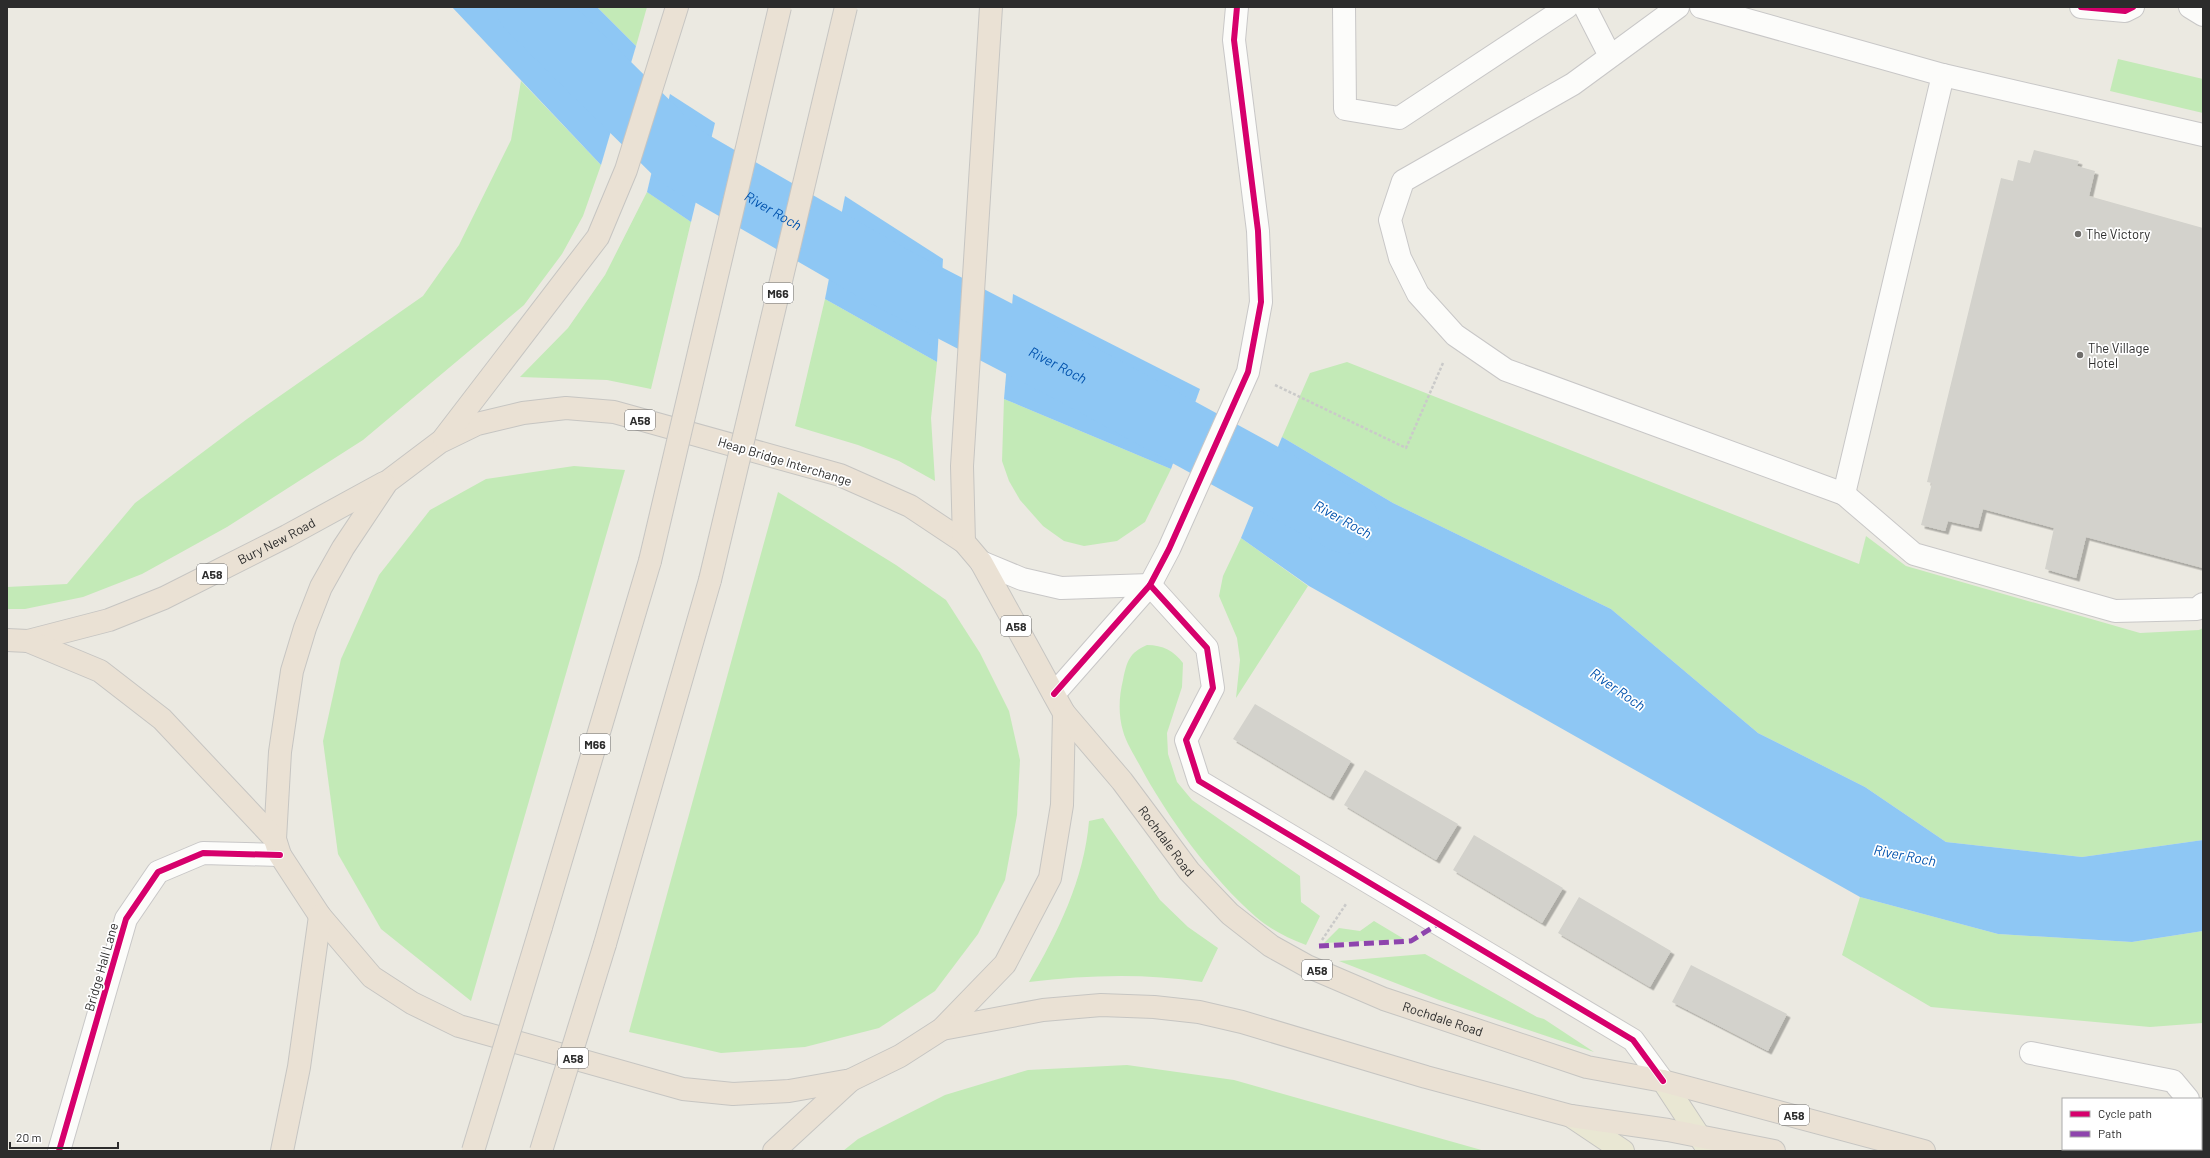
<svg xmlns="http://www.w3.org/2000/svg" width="2210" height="1158" viewBox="0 0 2210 1158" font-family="Barlow,sans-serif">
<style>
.green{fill:#c3eab7}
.water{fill:#8ec7f4}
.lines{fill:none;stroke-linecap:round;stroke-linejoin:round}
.river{stroke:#8ec7f4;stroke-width:65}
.building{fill:#d3d2cc;filter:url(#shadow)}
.minor-casing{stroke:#c8c7c7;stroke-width:24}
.major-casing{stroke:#c6c5c2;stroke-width:24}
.highway-casing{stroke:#c6c5c2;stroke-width:24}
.path{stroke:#cacac9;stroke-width:2.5;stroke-dasharray:3 2;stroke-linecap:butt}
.minor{stroke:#fcfcfa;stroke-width:22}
.major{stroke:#e9e7d3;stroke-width:22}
.highway{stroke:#eae1d4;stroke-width:22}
.highway-bridge-casing{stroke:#c6c5c2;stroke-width:24;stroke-linecap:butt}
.highway-bridge{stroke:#eae1d4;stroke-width:22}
.quiet{stroke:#8e44ad;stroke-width:5;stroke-dasharray:10 5;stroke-linecap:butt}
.cycleway-casing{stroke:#fff;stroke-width:8}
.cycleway{stroke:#d6006c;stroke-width:6}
.poi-dot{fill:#6f6e6b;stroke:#fff;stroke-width:1.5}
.labels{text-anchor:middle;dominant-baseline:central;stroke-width:3.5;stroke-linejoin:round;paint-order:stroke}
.shield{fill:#fff;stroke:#6b6b6b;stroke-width:1}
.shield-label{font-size:12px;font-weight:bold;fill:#2c2c2c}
.poi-label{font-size:13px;fill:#2c2c2c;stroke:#fff;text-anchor:start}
.street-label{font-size:13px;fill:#2c2c2c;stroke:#fff}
.water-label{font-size:14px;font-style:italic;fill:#0052ad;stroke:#fff}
</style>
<defs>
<filter id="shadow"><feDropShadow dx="3.5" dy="3.5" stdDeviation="0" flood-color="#0004"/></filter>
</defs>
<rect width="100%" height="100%" fill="#ebe9e1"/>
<g class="green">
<path d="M597 7H647L636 46Z"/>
<path d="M2118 59 2203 79V113L2110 91Z"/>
<path d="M521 81 601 165 583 216 562 254 524 305 363 440 227 527 142 574 83 597 25 609H7V587L67 584 135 503 247 419 423 296 459 245 511 140Z"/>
<path d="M647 192 691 222 651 389 607 380 520 377 568 328 605 275Z"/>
<path d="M825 299 937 362 931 418 935 481 899 461 858 445 795 426Z"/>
<path d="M1347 362 1859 564 1866 536 1906 566 2140 633 2199 630 2203 628V840L2082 857 1946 842 1865 787 1758 733 1611 609 1393 503 1282 437 1310 373Z"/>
<path d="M1004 399 1171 469 1145 522 1117 541 1084 546 1064 541 1043 526 1020 500 1009 481 1002 461Z"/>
<path d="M574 466 625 470 471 1001 381 929 338 854 323 741 341 659 379 575 430 510 486 479Z"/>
<path d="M778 492 896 565 946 600 980 653 1009 711 1020 760 1017 815 1005 880 978 934 935 991 879 1028 805 1047 721 1053 629 1032Z"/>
<path d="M1241 538 1308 586 1236 698 1240 660 1237 638 1219 596 1223 576Z"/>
<path d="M1147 645C1163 645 1174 651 1183 663L1182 687 1167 733 1168 754 1177 782 1192 800 1300 876 1301 902 1320 916 1306 945C1288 938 1271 930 1256 917 1212 879 1166 815 1139 764 1133 753 1126 742 1123 731 1118 714 1119 696 1123 680 1127 661 1129 653 1147 645Z"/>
<path d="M1103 818 1160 900 1188 927 1218 948 1202 982C1143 973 1088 975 1029 982 1058 932 1084 880 1089 821Z"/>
<path d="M1860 897 1998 934 2132 942 2203 931V1023L2150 1027 1931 1007 1842 955Z"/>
<path d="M1374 921 1404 939 1324 943 1339 928 1360 931Z"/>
<path d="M1425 954 1537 1017 1544 1019 1594 1052 1439 1000 1339 961Z"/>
<path d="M1127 1065 1234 1080 1485 1151H843L858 1139 945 1095 1028 1070Z"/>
</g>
<g class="water">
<path d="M452 7H597L636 46 601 165Z"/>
<path d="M670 94 715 123 691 222 647 192Z"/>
<path d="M845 196 943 259 937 362 825 299Z"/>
<path d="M1013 294 1200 389 1171 469 1004 399Z"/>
<path d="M1282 437 1393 503 1611 609 1758 733 1865 787 1946 842 2082 857 2203 840V931L2132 942 1998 934 1860 897 1309 586 1241 538Z"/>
</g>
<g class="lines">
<path class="river" id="s1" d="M529 7 680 156 888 276 1077 374 1346 521"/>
</g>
<g class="building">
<path d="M2034 150 2079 161 2077 166 2095 171 2089 196 2203 228V568L2086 537 2076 578 2045 569 2054 528 1983 509 1978 528 1948 521 1945 531 1921 525 1932 483 1927 482 2001 178 2013 181 2018 160 2030 163Z"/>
<path d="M1255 704 1351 761 1330 797 1233 739Z"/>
<path d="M1365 770 1458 824 1436 860 1344 805Z"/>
<path d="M1474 835 1563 888 1542 923 1453 870Z"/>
<path d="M1579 897 1671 951 1650 987 1558 933Z"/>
<path d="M1691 965 1787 1014 1768 1051 1672 1002Z"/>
</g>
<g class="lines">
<defs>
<g id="minor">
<path d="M1344 7 1345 109 1399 118 1567 7"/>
<path d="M1585 7 1610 56"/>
<path d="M1678 7 1573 84 1403 181 1390 220 1400 258 1418 294 1455 335 1506 370 1844 494 1943 75 1701 7"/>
<path d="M2081 7 2125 11 2133 7"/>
<path d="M2190 7 2203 15"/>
<path d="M1943 75 2203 135"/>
<path d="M1844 494 1914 554 2115 611 2197 609 2203 604"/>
<path d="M981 562 1022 579 1061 588 1150 585"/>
<path d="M1150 585 1207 648 1213 688 1186 740 1199 781 1633 1040 1663 1081"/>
<path d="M1054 694 1150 585 1169 549 1248 372 1261 302 1258 231 1234 40 1237 7"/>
<path d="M2031 1053 2173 1081 2188 1099"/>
<path d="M2201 1124 2203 1132"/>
<path d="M59 1151 126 919 158 872 203 853 280 855"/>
</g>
<g id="major">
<path d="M1663 1081 1709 1151"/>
<path d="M1571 1116 1623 1151"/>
</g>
<g id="highway">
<path d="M566 408 614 412 840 475 910 506 964 542 981 562 1064 713 1062 805 1050 878 1005 964 942 1029 900 1056 851 1080 789 1091 733 1094 683 1089 459 1026 412 1003 372 977 320 916 280 855 275 839 280 752 292 671 305 628 321 587 343 548 387 482 440 442 477 424 523 413Z"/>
<path d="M444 438 598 237 626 170 677 7"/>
<path d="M964 542 962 466 991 7"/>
<path id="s2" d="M7 640 28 641 109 620 164 598 287 536 384 483"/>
<path d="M28 641 100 671 162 719 275 839"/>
<path id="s3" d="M1064 713 1122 781 1189 871 1230 914 1271 946 1307 966 1384 999 1587 1067 1663 1081 1924 1151"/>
<path d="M541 927 650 561"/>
<path d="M605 944 710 580"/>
<path d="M942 1029 1043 1010 1101 1005 1154 1007 1199 1012 1242 1022 1426 1077 1571 1116 1668 1130 1774 1151"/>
<path d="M282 1151 299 1067 320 916"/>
<path d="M774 1151 851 1080"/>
</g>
</defs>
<use href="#minor" class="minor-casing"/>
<use href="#major" class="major-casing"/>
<use href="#highway" class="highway-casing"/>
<g class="path">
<path d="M1275 385 1406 448 1443 363"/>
<path d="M1322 940 1346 904"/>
</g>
<use href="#minor" class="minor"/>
<use href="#major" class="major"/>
<use href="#highway" class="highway"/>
<defs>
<g id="highway-bridge">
<path d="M650 561 780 7"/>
<path d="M710 580 846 7"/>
<path d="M473 1151 541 927"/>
<path d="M541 1151 605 944"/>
</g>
</defs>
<use href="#highway-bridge" class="highway-bridge-casing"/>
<use href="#highway-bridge" class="highway-bridge"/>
<path class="quiet" d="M1319 946 1411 941 1438 924"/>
<defs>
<g id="cycleway">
<path d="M2081 7 2125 11 2133 7"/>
<path d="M1150 585 1207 648 1213 688 1186 740 1199 781 1633 1040 1663 1081"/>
<path d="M1054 694 1150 585 1169 549 1248 372 1261 302 1258 231 1234 40 1237 7"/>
<path d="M59 1151 126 919 158 872 203 853 280 855"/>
</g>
</defs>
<use href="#cycleway" class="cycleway-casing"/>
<use href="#cycleway" class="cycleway"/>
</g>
<g class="poi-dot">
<circle cx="2078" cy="234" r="4"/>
<circle cx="2080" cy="355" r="4"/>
</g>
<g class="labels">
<g class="shield">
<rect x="763" y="283" width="30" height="20" rx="3"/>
<rect x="625" y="410" width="30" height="20" rx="3"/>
<rect x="197" y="564" width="30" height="20" rx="3"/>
<rect x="1001" y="616" width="30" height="20" rx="3"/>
<rect x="580" y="734" width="30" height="20" rx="3"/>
<rect x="1302" y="960" width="30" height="20" rx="3"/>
<rect x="558" y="1048" width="30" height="20" rx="3"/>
<rect x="1779" y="1105" width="30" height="20" rx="3"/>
</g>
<g class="shield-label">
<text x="778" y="293">M66</text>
<text x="640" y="420">A58</text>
<text x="212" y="574">A58</text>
<text x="1016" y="626">A58</text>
<text x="595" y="744">M66</text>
<text x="1317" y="970">A58</text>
<text x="573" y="1058">A58</text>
<text x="1794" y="1115">A58</text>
</g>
<g class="poi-label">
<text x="2086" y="234">The Victory</text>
<text x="2088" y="348">The Village<tspan x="2088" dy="15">Hotel</tspan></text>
</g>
<g class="street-label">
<text transform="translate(785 461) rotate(17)">Heap Bridge Interchange</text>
<text stroke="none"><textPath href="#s2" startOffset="290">Bury New Road</textPath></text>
<text stroke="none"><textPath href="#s3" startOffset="164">Rochdale Road</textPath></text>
<text transform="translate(101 967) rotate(-74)">Bridge Hall Lane</text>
<text stroke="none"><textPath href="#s3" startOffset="500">Rochdale Road</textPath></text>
</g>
<g class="water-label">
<text stroke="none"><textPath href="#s1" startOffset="320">River Roch</textPath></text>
<text stroke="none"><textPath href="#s1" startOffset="644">River Roch</textPath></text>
<text transform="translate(1343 519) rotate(29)">River Roch</text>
<text transform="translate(1618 689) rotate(35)">River Roch</text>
<text transform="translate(1905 855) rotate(11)">River Roch</text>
</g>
</g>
<rect width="2210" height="1158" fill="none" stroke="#2c2c2c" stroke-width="16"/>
<rect x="2062" y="1098" width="140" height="52" fill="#ffffff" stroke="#ababab"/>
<rect x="2070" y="1111" width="20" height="6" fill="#d6006c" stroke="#ababab"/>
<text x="2098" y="1118" font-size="12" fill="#2c2c2c">Cycle path</text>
<rect x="2070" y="1131" width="20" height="6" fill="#8e44ad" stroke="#ababab"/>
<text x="2098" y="1138" font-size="12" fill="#2c2c2c">Path</text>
<path d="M10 1142v6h108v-6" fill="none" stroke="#2c2c2c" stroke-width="2"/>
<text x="16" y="1142" font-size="12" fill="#2c2c2c" stroke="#ffffff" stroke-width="3" paint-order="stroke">20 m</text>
</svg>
